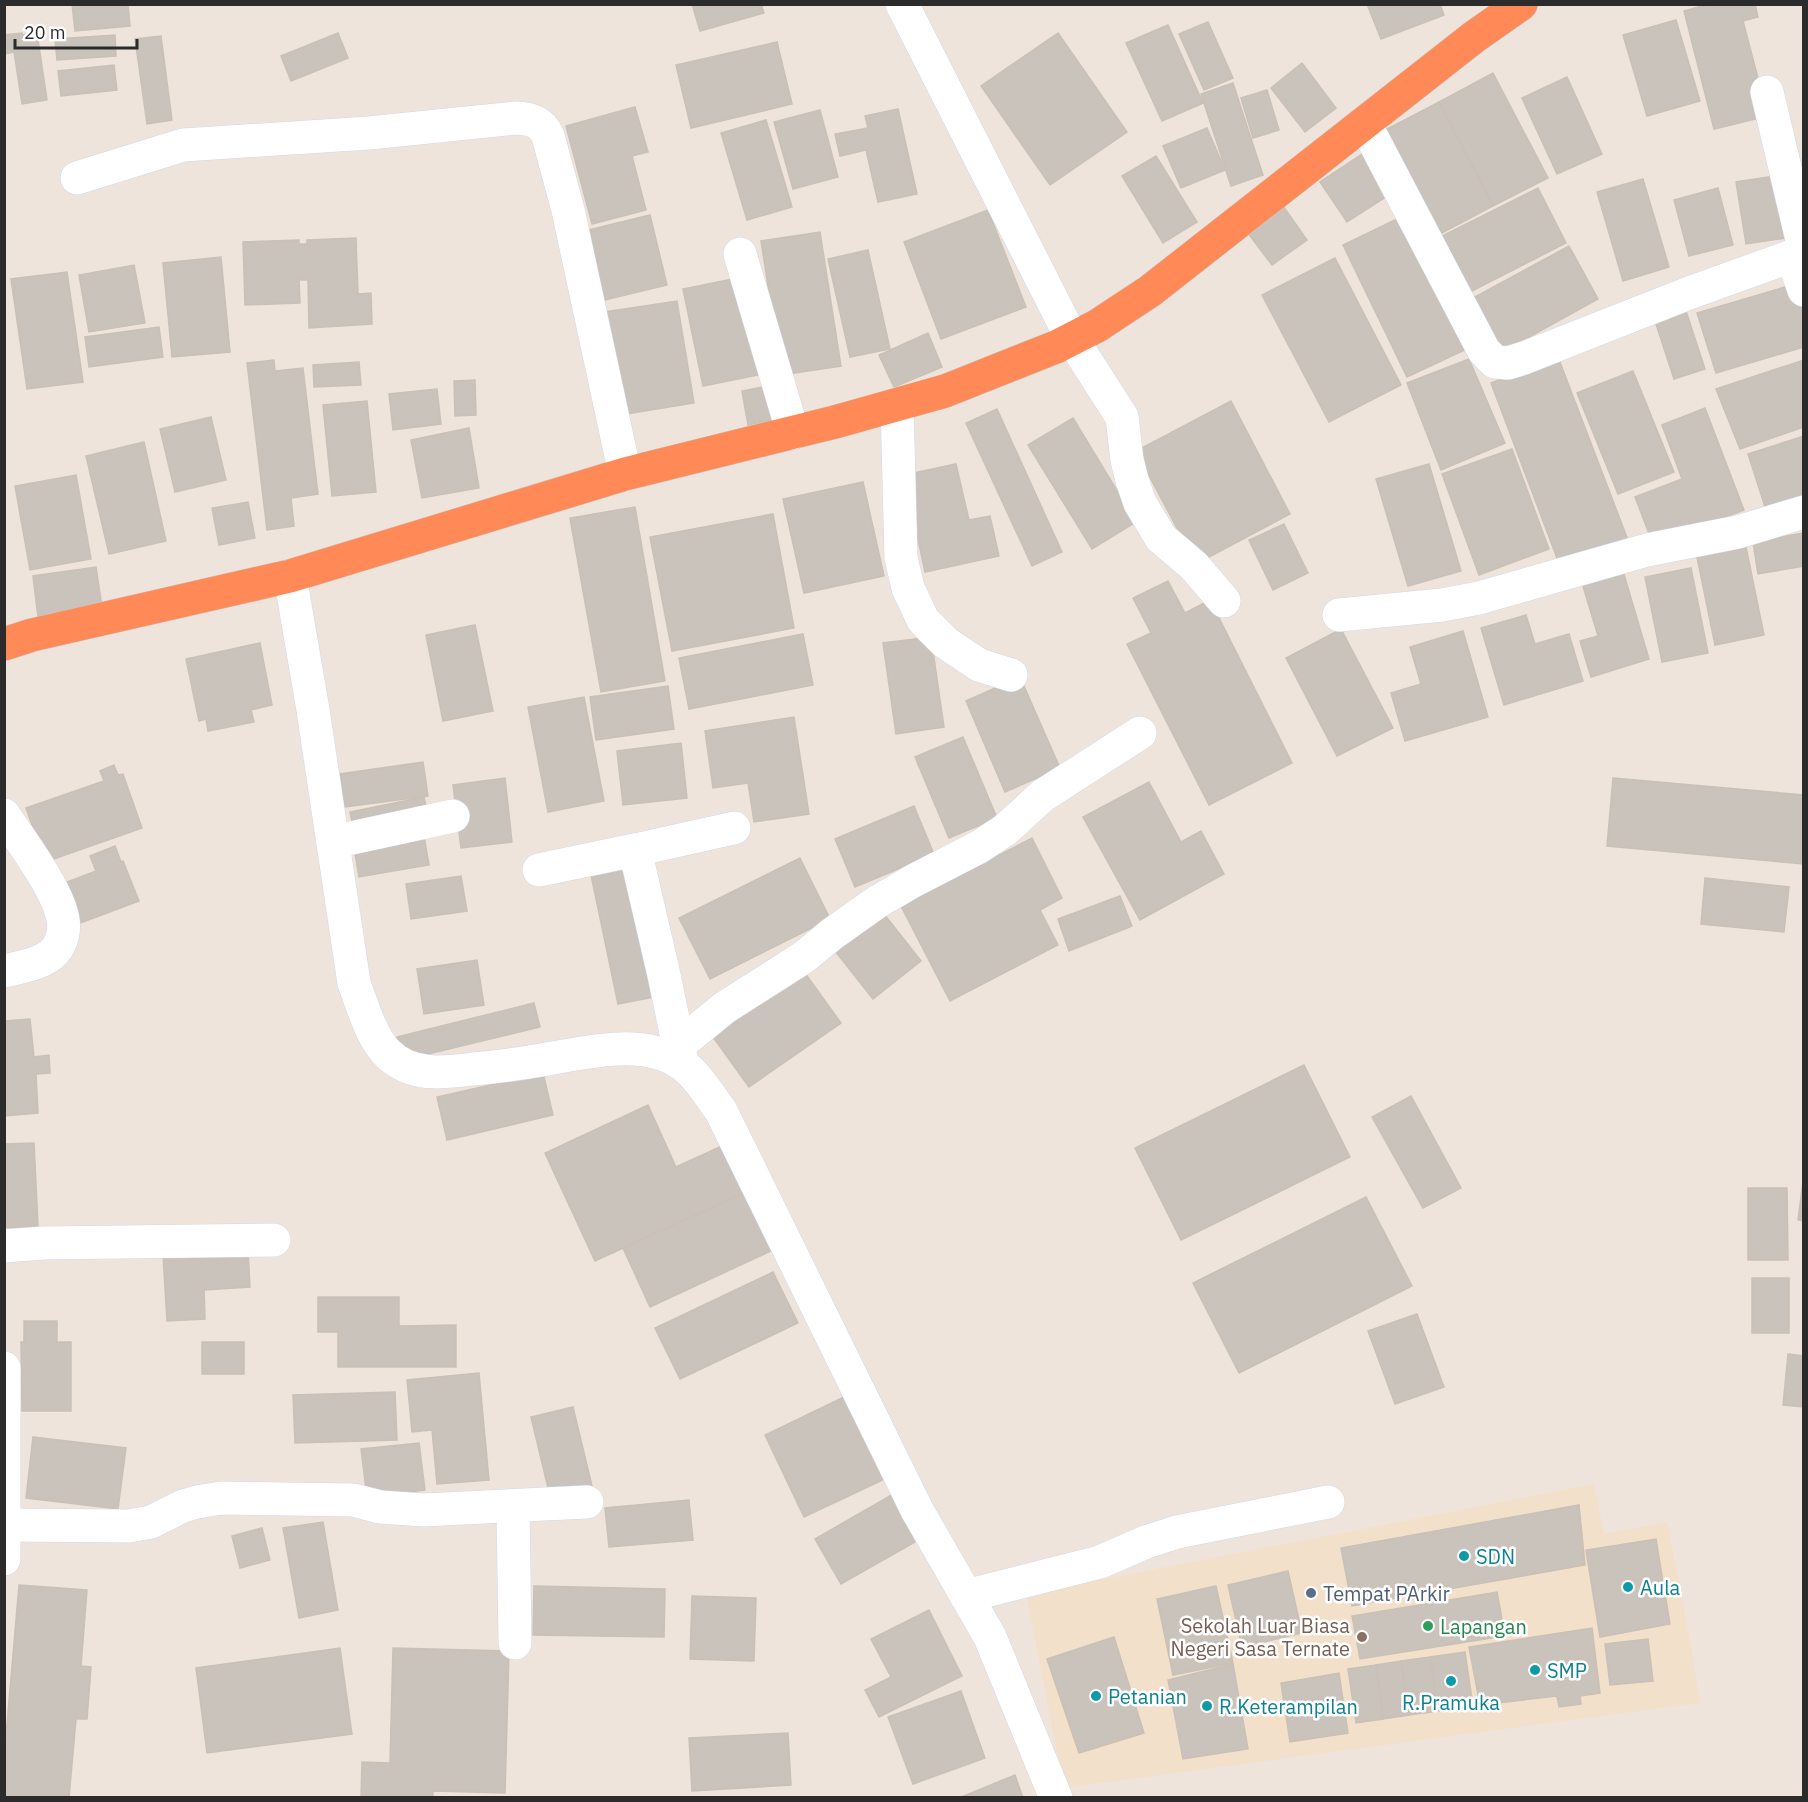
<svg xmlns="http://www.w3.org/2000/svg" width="1808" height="1802" viewBox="0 0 1808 1802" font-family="'IBM Plex Sans',sans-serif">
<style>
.education{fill:#f2e0ca}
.building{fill:#c9c3bb;stroke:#cac0b5;stroke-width:1.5}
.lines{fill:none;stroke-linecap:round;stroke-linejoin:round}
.street-casing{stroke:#d1d8e5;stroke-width:34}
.highway-casing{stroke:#c8c8c8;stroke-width:34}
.street{stroke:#fff;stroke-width:33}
.highway{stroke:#ff8a57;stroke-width:33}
.culture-dot{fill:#0f9aa8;stroke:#fff;stroke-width:2}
.service-dot{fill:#5c6f8a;stroke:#fff;stroke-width:2}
.leisure-dot{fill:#2e9e5b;stroke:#fff;stroke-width:2}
.education-dot{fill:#8d6e63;stroke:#fff;stroke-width:2}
.labels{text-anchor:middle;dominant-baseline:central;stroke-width:5;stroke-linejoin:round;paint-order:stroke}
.culture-label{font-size:20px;fill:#0d838f;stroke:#fff;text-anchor:start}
.service-label{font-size:20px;fill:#4e5e75;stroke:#fff;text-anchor:start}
.education-label{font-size:20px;fill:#785e54;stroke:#fff;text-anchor:end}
.leisure-label{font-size:20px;fill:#27864d;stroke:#fff;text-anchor:start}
</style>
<rect width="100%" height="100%" fill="#efe4dc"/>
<path class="education" d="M1594 1484 1604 1534 1667 1522 1691 1646 1700 1703 1064 1788 1026 1594Z"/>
<g class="building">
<path d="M72 4H128L130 26 75 31Z"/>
<path d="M692 4H761L764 13 700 31Z"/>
<path d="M1367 4H1440L1444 15 1381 39Z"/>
<path d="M1709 4H1755L1758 17 1743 21 1768 116 1714 129 1684 11Z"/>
<path d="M1676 20 1700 101 1647 116 1623 35Z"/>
<path d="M1208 22 1233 78 1204 90 1179 34Z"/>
<path d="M1168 25 1203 103 1162 121 1126 43Z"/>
<path d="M22 33V35L37 33 47 100 22 104 14 52 4 54V35Z"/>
<path d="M338 33 348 58 291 81 281 56Z"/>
<path d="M1058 33 1127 132 1050 185 981 86Z"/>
<path d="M115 35 116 56 57 60 55 39Z"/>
<path d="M161 36 172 120 147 124 135 39Z"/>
<path d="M777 42 792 104 691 128 676 65Z"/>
<path d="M1302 63 1336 108 1305 132 1271 88Z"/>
<path d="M114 65 117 90 61 96 58 71Z"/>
<path d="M1493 73 1548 178 1493 206 1439 102Z"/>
<path d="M1567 77 1602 154 1557 174 1522 98Z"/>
<path d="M1233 83 1263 175 1231 186 1201 94Z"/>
<path d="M1267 90 1279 130 1253 138 1241 98Z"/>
<path d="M1439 102 1493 206 1440 234 1385 130Z"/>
<path d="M635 107 648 152 632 156 646 210 592 224 566 126Z"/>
<path d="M898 109 917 194 878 202 866 150 840 156 835 134 868 128 865 116Z"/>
<path d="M820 110 838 177 793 189 774 122Z"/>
<path d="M766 120 792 207 747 220 721 133Z"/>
<path d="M1207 128 1225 170 1181 188 1163 146Z"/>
<path d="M1365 152 1392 193 1347 222 1320 182Z"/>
<path d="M1156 156 1197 222 1163 243 1122 176Z"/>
<path d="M1781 175 1792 237 1746 244 1736 182Z"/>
<path d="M1643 179 1669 267 1623 281 1597 192Z"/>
<path d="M1538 188 1566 243 1470 292 1442 236Z"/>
<path d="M1718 188 1733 245 1689 256 1674 200Z"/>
<path d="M1283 206 1307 240 1272 265 1247 232Z"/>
<path d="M988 210 1026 307 941 339 904 242Z"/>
<path d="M650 215 667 285 596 302 580 232Z"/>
<path d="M1403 216 1467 349 1407 377 1343 245Z"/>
<path d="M820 232 841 366 782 375 761 241Z"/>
<path d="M356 238 358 294 371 293 372 324 309 328 308 280H299L300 303 245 305 243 242 299 240V244H307V240Z"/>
<path d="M1569 246 1598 299 1500 353 1471 299Z"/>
<path d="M868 250 890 349 850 357 828 259Z"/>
<path d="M221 257 230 352 172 357 163 263Z"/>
<path d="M1335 258 1401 385 1329 422 1262 295Z"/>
<path d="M134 265 145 323 89 332 79 275Z"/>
<path d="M67 272 83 382 27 389 11 279Z"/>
<path d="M738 278 758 375 703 386 683 289Z"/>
<path d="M1795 284 1804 313V347L1716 373 1697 313Z"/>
<path d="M677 301 694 403 621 415 605 312Z"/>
<path d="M1686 311 1705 369 1674 379 1655 321Z"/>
<path d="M159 327 163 357 89 367 85 337Z"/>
<path d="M928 333 942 367 894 387 879 355Z"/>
<path d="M1558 357 1628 540 1560 566 1491 383Z"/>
<path d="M1469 359 1505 443 1441 470 1407 383Z"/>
<path d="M274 360 275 371 303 368 318 494 291 498 294 526 267 530 247 363Z"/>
<path d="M1804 360V427L1740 449 1716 389Z"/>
<path d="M359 362 361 385 314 387 313 365Z"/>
<path d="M1633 371 1674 472 1618 494 1577 393Z"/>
<path d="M475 380 476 415 455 416 454 381Z"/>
<path d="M773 385 781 418 748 425 742 391Z"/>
<path d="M437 389 441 424 393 430 389 394Z"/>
<path d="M367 401 376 492 332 496 323 405Z"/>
<path d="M1231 401 1290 514 1196 564 1136 451Z"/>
<path d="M1705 408 1744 510 1653 544 1635 497 1682 479 1662 425Z"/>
<path d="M997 409 1062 552 1032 566 966 423Z"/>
<path d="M211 417 226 480 175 492 160 429Z"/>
<path d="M1073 418 1136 522 1092 549 1028 445Z"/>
<path d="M469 428 479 488 422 498 411 440Z"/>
<path d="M1804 436V505L1768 516 1748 454Z"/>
<path d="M144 442 166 541 109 554 86 456Z"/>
<path d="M1512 449 1549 549 1479 575 1442 474Z"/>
<path d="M956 464 969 520 990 516 999 556 925 572 904 475Z"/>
<path d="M1429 464 1461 571 1408 586 1376 479Z"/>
<path d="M76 475 91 559 30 570 15 486Z"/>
<path d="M863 482 884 576 804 593 783 499Z"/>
<path d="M248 502 255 538 219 545 212 508Z"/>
<path d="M635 507 665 681 601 692 570 518Z"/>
<path d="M773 514 794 628 672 651 650 537Z"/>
<path d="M1284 524 1308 573 1273 590 1249 540Z"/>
<path d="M1804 533V566L1758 574 1753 542Z"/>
<path d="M1746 547 1764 635 1715 645 1697 557Z"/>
<path d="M96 567 102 607 38 617 33 576Z"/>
<path d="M1691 568 1708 653 1662 662 1645 577Z"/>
<path d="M1623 571 1649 659 1591 677 1580 641 1598 636 1582 583Z"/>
<path d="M1168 581 1185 613 1210 600 1292 763 1209 805 1127 644 1151 633 1133 598Z"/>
<path d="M1526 615 1535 644 1569 634 1583 681 1504 705 1481 628Z"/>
<path d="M475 625 493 711 443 721 426 635Z"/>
<path d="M1341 629 1393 728 1337 756 1286 658Z"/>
<path d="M1463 631 1488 717 1405 741 1391 693 1421 684 1410 647Z"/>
<path d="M803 634 813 685 689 709 679 658Z"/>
<path d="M931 637 944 727 896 734 883 643Z"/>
<path d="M260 643 272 705 251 710 254 722 208 731 206 719 199 721 186 659Z"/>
<path d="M1020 677 1060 768 1005 792 966 701Z"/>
<path d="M668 686 674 729 596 740 590 697Z"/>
<path d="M584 697 604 801 548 812 528 707Z"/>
<path d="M794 717 809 814 754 822 748 783 713 788 705 731Z"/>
<path d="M963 737 997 818 949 838 915 757Z"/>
<path d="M681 743 687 798 623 805 617 751Z"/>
<path d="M423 762 428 796 345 807 340 774Z"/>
<path d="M114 765 118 775 123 774 142 828 45 862 26 808 104 781 100 771Z"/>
<path d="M505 778 512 842 461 848 453 785Z"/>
<path d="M1613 778 1804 795V864L1607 846Z"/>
<path d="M1149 782 1181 842 1201 831 1224 874 1140 920 1083 817Z"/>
<path d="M424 797 429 821 355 836 350 812Z"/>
<path d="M914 806 934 854 855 887 835 839Z"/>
<path d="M424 836 429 865 359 877 354 848Z"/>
<path d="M1032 838 1062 898 1040 910 1058 945 950 1001 901 906Z"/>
<path d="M115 846 121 862 123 861 139 901 72 926 57 886 96 871 90 856Z"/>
<path d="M800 858 830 919 710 979 679 918Z"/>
<path d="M636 860 664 995 618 1004 590 870Z"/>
<path d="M461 876 467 911 411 919 406 884Z"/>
<path d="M1705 878 1789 887 1784 932 1701 924Z"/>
<path d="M1120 896 1132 926 1069 951 1058 919Z"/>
<path d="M880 909 921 961 873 999 832 947Z"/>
<path d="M477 960 484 1005 424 1014 417 969Z"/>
<path d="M802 969 841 1023 749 1087 710 1033Z"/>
<path d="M534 1003 540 1027 403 1060 397 1037Z"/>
<path d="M30 1019 34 1057 49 1055 50 1073 36 1074 38 1113 4 1116V1021Z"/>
<path d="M1304 1065 1350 1157 1181 1240 1135 1148Z"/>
<path d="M543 1073 553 1115 447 1140 437 1097Z"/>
<path d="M1411 1096 1461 1188 1423 1208 1372 1117Z"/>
<path d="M648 1105 676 1167 724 1145 746 1192 595 1261 545 1153Z"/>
<path d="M34 1143 38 1226 4 1228V1144Z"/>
<path d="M1804 1173V1221L1798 1220Z"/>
<path d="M1748 1188H1787L1788 1260H1748Z"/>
<path d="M746 1192 773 1250 650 1307 623 1248Z"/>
<path d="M1366 1197 1412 1286 1239 1373 1193 1283Z"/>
<path d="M248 1250 250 1287 204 1290 205 1319 167 1321 163 1254Z"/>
<path d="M773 1272 798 1323 680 1379 655 1328Z"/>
<rect x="1752" y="1278" width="37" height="55"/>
<path d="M318 1297H399V1326L456 1325V1367H338V1332H318Z"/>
<path d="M1417 1314 1444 1387 1395 1404 1368 1331Z"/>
<path d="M24 1321H57V1342H71V1411H22L21 1342H24Z"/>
<rect x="202" y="1342" width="42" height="32"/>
<path d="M1788 1354 1804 1356V1407L1783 1405Z"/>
<path d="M479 1373 489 1480 437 1484 432 1430 412 1432 407 1380Z"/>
<path d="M395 1392 397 1440 295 1443 293 1395Z"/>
<path d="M848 1395 887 1478 804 1517 765 1435Z"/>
<path d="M573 1407 592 1486 550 1496 531 1417Z"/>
<path d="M33 1437 126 1448 118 1509 26 1498Z"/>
<path d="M419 1443 425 1490 367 1497 361 1449Z"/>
<path d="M895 1493 922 1538 841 1584 815 1539Z"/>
<path d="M689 1500 693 1540 609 1547 605 1508Z"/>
<path d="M1579 1505 1585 1565 1352 1606 1341 1548Z"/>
<path d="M323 1522 338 1610 299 1618 283 1528Z"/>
<path d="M262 1528 270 1560 240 1568 232 1536Z"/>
<path d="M1656 1539 1670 1624 1600 1637 1586 1550Z"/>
<path d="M1288 1571 1302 1633 1242 1647 1228 1585Z"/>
<path d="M19 1585 87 1590 81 1666 91 1667 87 1719H76L69 1798H4V1759Z"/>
<path d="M534 1586 665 1589 664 1637 533 1635Z"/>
<path d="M1216 1586 1233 1663 1173 1675 1157 1599Z"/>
<path d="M1497 1592 1505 1636 1360 1659 1352 1616Z"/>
<path d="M692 1596 756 1598 754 1661 690 1659Z"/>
<path d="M929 1610 962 1676 879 1717 865 1690 891 1677 871 1639Z"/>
<path d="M1592 1628 1600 1693 1580 1696 1581 1704 1559 1707 1557 1696 1480 1705 1469 1647Z"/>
<path d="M1114 1637 1144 1733 1079 1753 1047 1659Z"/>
<path d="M1648 1639 1653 1681 1610 1685 1605 1644Z"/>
<path d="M340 1648 352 1734 207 1753 196 1668Z"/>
<path d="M393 1648 509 1651 505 1793 433 1791V1798H361L362 1762 390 1763Z"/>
<path d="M1465 1652 1473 1706 1438 1711 1430 1657Z"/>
<path d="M1430 1657 1438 1711 1409 1715 1401 1661Z"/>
<path d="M1401 1661 1409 1715 1383 1719 1376 1665Z"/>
<path d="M1233 1664 1248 1749 1183 1759 1168 1680Z"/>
<path d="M1376 1665 1383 1719 1356 1723 1348 1669Z"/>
<path d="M1339 1673 1348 1733 1290 1742 1281 1683Z"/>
<path d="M961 1691 985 1758 913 1784 888 1717Z"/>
<path d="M788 1733 791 1785 692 1791 689 1738Z"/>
<path d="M1015 1775 1023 1798H959Z"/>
</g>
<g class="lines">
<defs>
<g id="street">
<path d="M902 4 1072 339 1122 417 1127 460 1132 480 1140 503 1161 538 1194 566 1224 601"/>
<path d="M1767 92 1804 248"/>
<path d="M1365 124 1484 351 1495 362 1508 363 1524 358 1689 293 1792 256 1804 251"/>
<path d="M77 178 183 145 369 133 517 118C532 119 542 122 548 136L568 210 625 474"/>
<path d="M740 254 793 433"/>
<path d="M1792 256 1804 290"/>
<path d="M897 405 901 558 908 588 923 620 946 643 979 665 1011 675"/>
<path d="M290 576 313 710 354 983C362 1004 371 1037 387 1053 411 1077 443 1073 473 1069 496 1067 519 1064 541 1060 585 1053 644 1036 683 1065 699 1077 709 1095 721 1111L917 1510 990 1637 1056 1798"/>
<path d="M1339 615 1442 605 1479 598 1647 550 1738 532 1804 512"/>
<path d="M4 815C21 841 59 891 63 920 65 930 62 943 55 951 43 964 21 967 4 971"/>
<path d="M333 842 453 816"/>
<path d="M635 850 734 828"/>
<path d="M539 870 635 850 664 975 682 1062"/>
<path d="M679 1045 724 1008 804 957 832 934 877 902 913 881 979 847 1005 830 1042 796 1140 733"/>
<path d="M4 1246 44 1243 274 1240"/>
<path d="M4 1368V1559"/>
<path d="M513 1506 515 1643"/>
<path d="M5 1525 129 1526 151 1522 183 1506 197 1502 221 1498 353 1500 380 1507 423 1510 587 1502"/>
<path d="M966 1596 1100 1562 1146 1542 1177 1532 1328 1502"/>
</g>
<path id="highway" d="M4 644 32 635 290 576 625 474 835 422 945 391 1056 347 1097 326 1150 291 1474 37 1521 4"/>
</defs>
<use href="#street" class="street-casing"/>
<use href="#highway" class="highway-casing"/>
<use href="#street" class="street"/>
<use href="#highway" class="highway"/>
</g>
<g class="culture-dot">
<circle cx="1464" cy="1556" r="6"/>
<circle cx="1628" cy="1587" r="6"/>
<circle cx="1535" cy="1670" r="6"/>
<circle cx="1451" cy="1681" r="6"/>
<circle cx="1096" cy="1696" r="6"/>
<circle cx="1207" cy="1706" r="6"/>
</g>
<circle class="service-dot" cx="1311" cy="1593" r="6"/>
<circle class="leisure-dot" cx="1428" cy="1626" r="6"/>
<circle class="education-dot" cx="1362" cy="1637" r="6"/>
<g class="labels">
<g class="culture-label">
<text x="1476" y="1556">SDN</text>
<text x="1640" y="1587">Aula</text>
<text x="1547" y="1670">SMP</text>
<text x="1108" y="1696">Petanian</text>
<text x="1451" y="1702" text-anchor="middle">R.Pramuka</text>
<text x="1219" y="1706">R.Keterampilan</text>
</g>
<g class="service-label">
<text x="1323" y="1593">Tempat PArkir</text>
</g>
<g class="education-label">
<text x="1350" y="1625">Sekolah Luar Biasa<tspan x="1350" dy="23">Negeri Sasa Ternate</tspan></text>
</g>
<g class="leisure-label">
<text x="1440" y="1626">Lapangan</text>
</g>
</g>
<rect width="1808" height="1802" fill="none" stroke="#2b2b2b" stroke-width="12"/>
<path d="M15 39v9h122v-9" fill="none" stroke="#2b2b2b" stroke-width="3"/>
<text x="24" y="39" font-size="18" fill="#2b2b2b" stroke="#ffffff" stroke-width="4.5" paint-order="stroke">20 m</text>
</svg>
